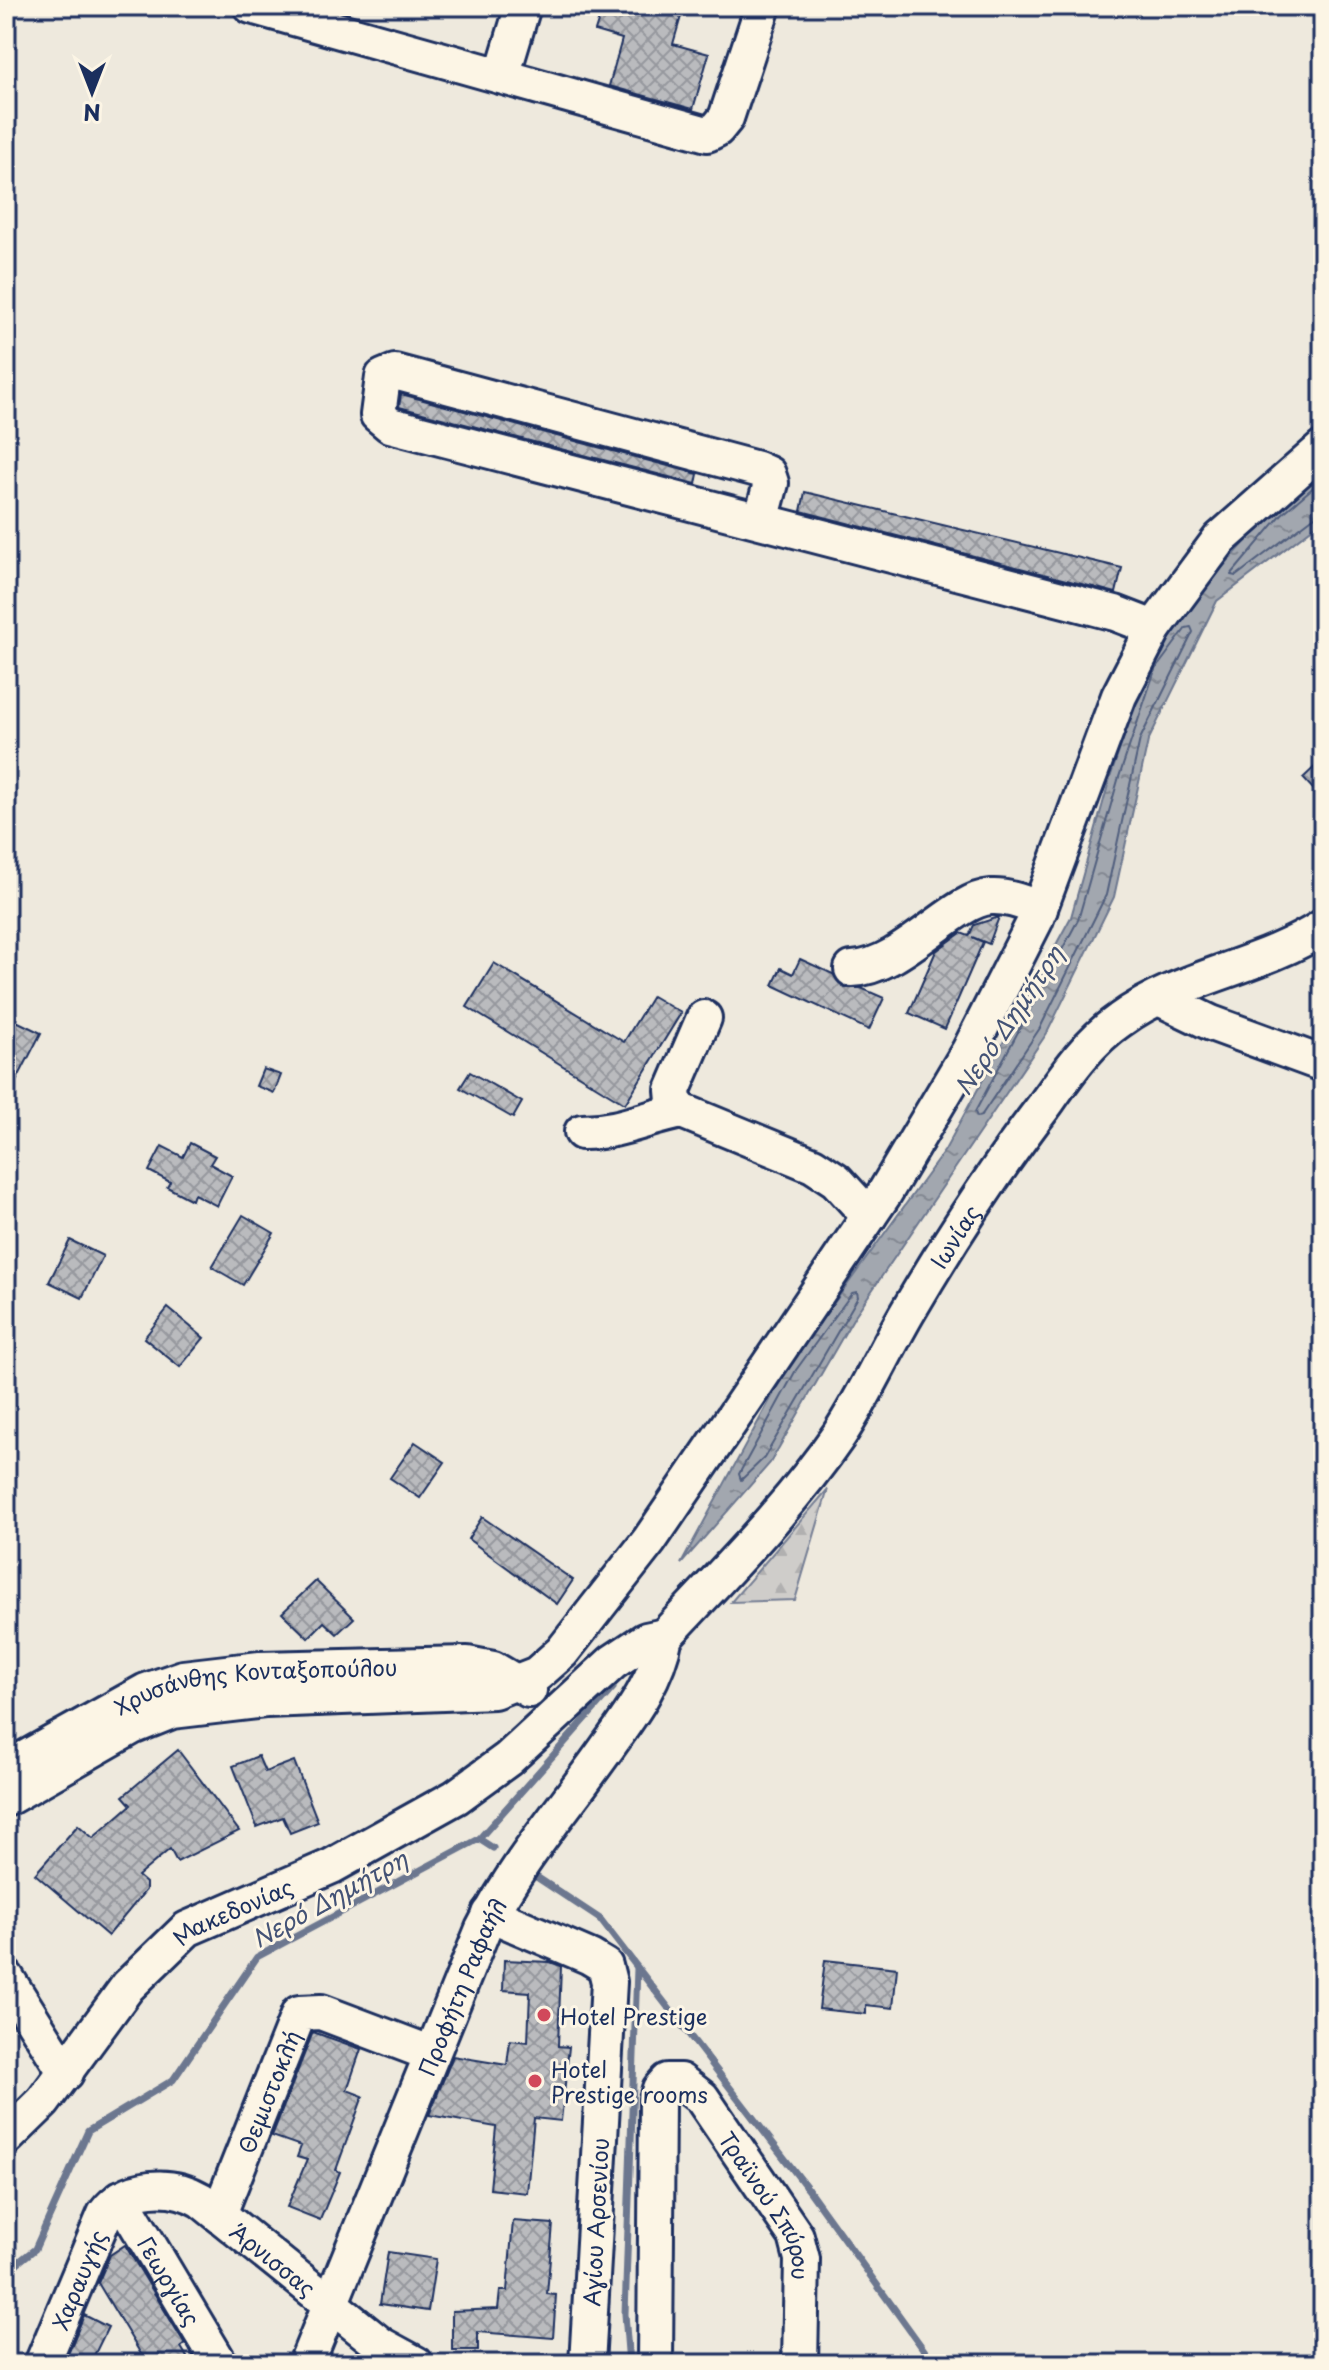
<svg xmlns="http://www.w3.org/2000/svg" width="1329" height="2370" viewBox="0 0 1329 2370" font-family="'Playpen Sans',sans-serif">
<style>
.forest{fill:url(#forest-firs);stroke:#757e94;stroke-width:2}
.water{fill:url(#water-ripples);stroke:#6c778f;stroke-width:2}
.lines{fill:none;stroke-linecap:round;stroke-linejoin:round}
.shore{stroke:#515f7e;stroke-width:2}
.stream{stroke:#6c778f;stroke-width:7}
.building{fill:url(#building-cross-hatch);stroke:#1b2f5e;stroke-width:2}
.minor-casing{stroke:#1b2f5e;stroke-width:40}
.minor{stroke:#fcf5e5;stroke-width:34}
.poi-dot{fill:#d1495b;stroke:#fcf5e5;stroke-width:3}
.labels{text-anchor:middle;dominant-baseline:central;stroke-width:6;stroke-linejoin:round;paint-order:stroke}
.street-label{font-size:22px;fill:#1b2f5e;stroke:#fcf5e5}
.poi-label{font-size:22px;fill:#1b2f5e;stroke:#fcf5e5;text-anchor:start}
.water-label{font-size:24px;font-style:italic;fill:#445376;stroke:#fcf5e5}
</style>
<defs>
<pattern id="forest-firs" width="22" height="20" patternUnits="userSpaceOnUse" patternTransform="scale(2)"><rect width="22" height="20" fill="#cfcdca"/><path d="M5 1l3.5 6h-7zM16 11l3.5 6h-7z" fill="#b1b0b0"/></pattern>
<pattern id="water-ripples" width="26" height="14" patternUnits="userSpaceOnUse" patternTransform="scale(2)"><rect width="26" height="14" fill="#a2a7af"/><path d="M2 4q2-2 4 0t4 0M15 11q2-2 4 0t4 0" fill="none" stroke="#838892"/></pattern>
<pattern id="building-cross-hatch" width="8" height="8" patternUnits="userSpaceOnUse" patternTransform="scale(2)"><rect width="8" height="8" fill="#babbbe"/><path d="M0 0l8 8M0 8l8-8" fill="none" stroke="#96989e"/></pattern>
</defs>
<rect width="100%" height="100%" fill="#eee9dd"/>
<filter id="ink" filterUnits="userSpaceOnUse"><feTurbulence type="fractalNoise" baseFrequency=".0125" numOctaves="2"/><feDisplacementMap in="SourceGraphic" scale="16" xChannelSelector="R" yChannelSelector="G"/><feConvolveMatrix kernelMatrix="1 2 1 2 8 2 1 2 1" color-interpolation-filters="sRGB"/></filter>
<g filter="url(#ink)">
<path class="forest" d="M828 1489 795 1600 731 1602Z"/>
<path class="water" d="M1323 468V520L1217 601 1148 741 1114 897 1047 1033 854 1317 770 1463 681 1564 789 1365 945 1150 1071 917 1110 778 1148 666 1211 580 1276 508Z"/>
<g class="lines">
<g class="shore">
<path d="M1323 479 1282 514 1231 575 1236 576 1315 516 1323 514"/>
<path d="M1191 627 1193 632 1140 739 1106 895 1040 1028 981 1116 977 1117 975 1112 1078 920 1118 780 1155 670 1186 628Z"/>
<path d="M857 1292 858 1297 764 1458 741 1480 739 1474 796 1370 852 1293Z"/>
</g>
<g class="stream">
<path d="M479 1839 493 1848"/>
<path d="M529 1872 600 1919 808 2189 934 2364"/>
<path d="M6 2272 35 2249 88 2131 173 2080 257 1957 479 1839 613 1688"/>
<path d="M629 2364 625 2314 637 1968"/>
</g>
</g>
<g class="building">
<path d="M603 6H684L673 44 709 54 693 109 609 86 622 39 595 31Z"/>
<path d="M401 394 698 474 696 484 399 407Z"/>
<path d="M805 492 1122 568 1116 593 801 511Z"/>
<path d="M1323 759V800L1303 778Z"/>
<path d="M999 917 989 944 972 937 983 942 945 1029 909 1013 936 951 961 933 969 936 974 925Z"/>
<path d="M800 959 833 974 845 988H861L884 998 869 1030 773 985 781 968 793 974Z"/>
<path d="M494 963 624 1042 652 996 681 1013 625 1104 467 1007Z"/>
<path d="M6 1016 41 1033 6 1101Z"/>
<path d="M263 1069 281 1075 274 1093 256 1086Z"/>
<path d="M470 1072 522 1102 513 1118 460 1088Z"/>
<path d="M190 1143 215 1156 210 1164 232 1176 217 1206 194 1194 192 1200 167 1187 170 1182 149 1171 162 1146 183 1157Z"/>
<path d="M243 1215 274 1233 243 1285 212 1267Z"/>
<path d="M70 1240 103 1256 82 1298 49 1282Z"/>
<path d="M168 1308 204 1338 180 1367 144 1338Z"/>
<path d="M415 1442 445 1462 420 1498 390 1478Z"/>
<path d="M482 1517 573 1580 557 1604 468 1539Z"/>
<path d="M316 1581 354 1618 337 1634 324 1622 308 1638 282 1613Z"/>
<path d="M178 1750 239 1831 177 1862 170 1849 138 1876 146 1883V1890L108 1936 35 1874 78 1825 93 1838 131 1805 123 1796Z"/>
<path d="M258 1756 265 1772 294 1761 318 1822 290 1833 283 1817 257 1827 233 1766Z"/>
<path d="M504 1960 550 1962 561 1966 558 2046 569 2047 561 2121 534 2118 527 2193 490 2189 496 2127 429 2115 453 2056 507 2065 510 2040 528 2042 530 1992 503 1990Z"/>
<path d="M825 1960 897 1968 893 2008 866 2005V2014L819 2009Z"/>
<path d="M313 2032 361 2049 347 2090 363 2096 336 2170 340 2172 320 2220 287 2207 307 2160 297 2157 301 2146 272 2136Z"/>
<path d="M513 2221 553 2224 547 2294 556 2295 553 2338 478 2332V2350H452V2311L498 2309 500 2291H507Z"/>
<path d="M125 2245 185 2344 181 2347 191 2364H147L98 2283 110 2255Z"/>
<path d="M388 2252 436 2259 428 2311 380 2304Z"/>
<path d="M84 2315 108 2327 90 2364H64Z"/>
</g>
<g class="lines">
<defs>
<g id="minor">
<path d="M251 6 707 134 717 129 726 118 763 6"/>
<path d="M502 76 523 6"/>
<path d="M761 521 771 483 768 474 757 469 395 372 383 377 378 415 390 425 1115 613 1154 628"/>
<path d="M852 969C903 967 953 899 991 897 1008 896 1024 903 1040 909"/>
<path d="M1159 998 1211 1023 1323 1064"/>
<path d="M704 1018 673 1090 674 1101 682 1111 813 1165 836 1180 869 1216"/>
<path d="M582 1132C622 1132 644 1118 682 1111"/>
<path id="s1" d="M665 1636C725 1571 789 1508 839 1435 866 1394 885 1350 910 1308 951 1238 995 1170 1044 1106 1066 1075 1088 1042 1120 1020 1180 976 1261 968 1323 927"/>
<path id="s2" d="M6 1769 146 1691 183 1678 260 1669 467 1664 493 1669 529 1690"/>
<path d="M6 1799 132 1727 172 1711 266 1700 494 1691 537 1674 562 1652 649 1541 743 1403 884 1194 969 1051 1035 921 1119 696 1154 628 1220 539 1323 448"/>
<path d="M490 1914 590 1957 605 1966 609 1982 587 2364"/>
<path d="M6 1977 66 2073"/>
<path id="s3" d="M6 2138 43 2102 128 1986 187 1929 332 1866 456 1797 508 1759 613 1662 646 1640 665 1636"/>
<path id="s4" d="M121 2198 220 2364"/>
<path id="s5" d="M219 2214 299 2013 321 2012 432 2054"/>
<path id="s6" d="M42 2364 105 2214C127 2184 171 2182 201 2200L381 2345 416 2364"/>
<path id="s7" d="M306 2364 483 1929C516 1863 567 1805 609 1745 633 1712 658 1677 665 1636"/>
<path id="s8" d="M655 2364 657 2099 660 2089 667 2081H680L702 2098 796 2236 802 2259 800 2364"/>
</g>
</defs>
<use href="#minor" class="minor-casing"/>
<use href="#minor" class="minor"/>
</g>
</g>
<g class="poi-dot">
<circle cx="544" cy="2015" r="8"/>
<circle cx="535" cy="2081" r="8"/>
</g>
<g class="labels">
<g class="street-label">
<text stroke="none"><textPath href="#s1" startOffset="496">Ιωνίας</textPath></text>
<text stroke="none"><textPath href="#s2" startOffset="270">Χρυσάνθης Κονταξοπούλου</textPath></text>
<text stroke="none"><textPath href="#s3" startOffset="326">Μακεδονίας</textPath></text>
<text stroke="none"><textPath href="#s7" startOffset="408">Προφήτη Ραφαήλ</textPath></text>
<text stroke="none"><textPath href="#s5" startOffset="132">Θεμιστοκλή</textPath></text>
<text stroke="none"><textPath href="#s8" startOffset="454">Τραϊνού Σπύρου</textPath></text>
<text transform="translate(595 2222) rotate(-87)">Αγίου Αρσενίου</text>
<text stroke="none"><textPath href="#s6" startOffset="362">Άρνισσας</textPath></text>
<text stroke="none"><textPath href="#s6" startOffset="92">Χαραυγής</textPath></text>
<text stroke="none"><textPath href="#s4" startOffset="96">Γεωργίας</textPath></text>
</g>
<g class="poi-label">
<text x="560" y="2015">Hotel Prestige</text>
<text x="551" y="2068">Hotel<tspan x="551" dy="25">Prestige rooms</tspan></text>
</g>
<g class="water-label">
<text transform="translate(1008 1020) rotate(-56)">Νερό Δημήτρη</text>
<text transform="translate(329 1898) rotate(-29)">Νερό Δημήτρη</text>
</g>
</g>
<rect width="1329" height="2370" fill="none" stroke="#fcf5e5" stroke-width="32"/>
<rect x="16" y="16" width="1297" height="2338" fill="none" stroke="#1b2f5e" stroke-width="3" filter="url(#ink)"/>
<g transform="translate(92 92) rotate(180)" stroke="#fcf5e5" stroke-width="6" paint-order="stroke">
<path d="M0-6L14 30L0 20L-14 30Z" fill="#1b2f5e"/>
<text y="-12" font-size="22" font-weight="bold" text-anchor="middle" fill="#1b2f5e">N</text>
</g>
</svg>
